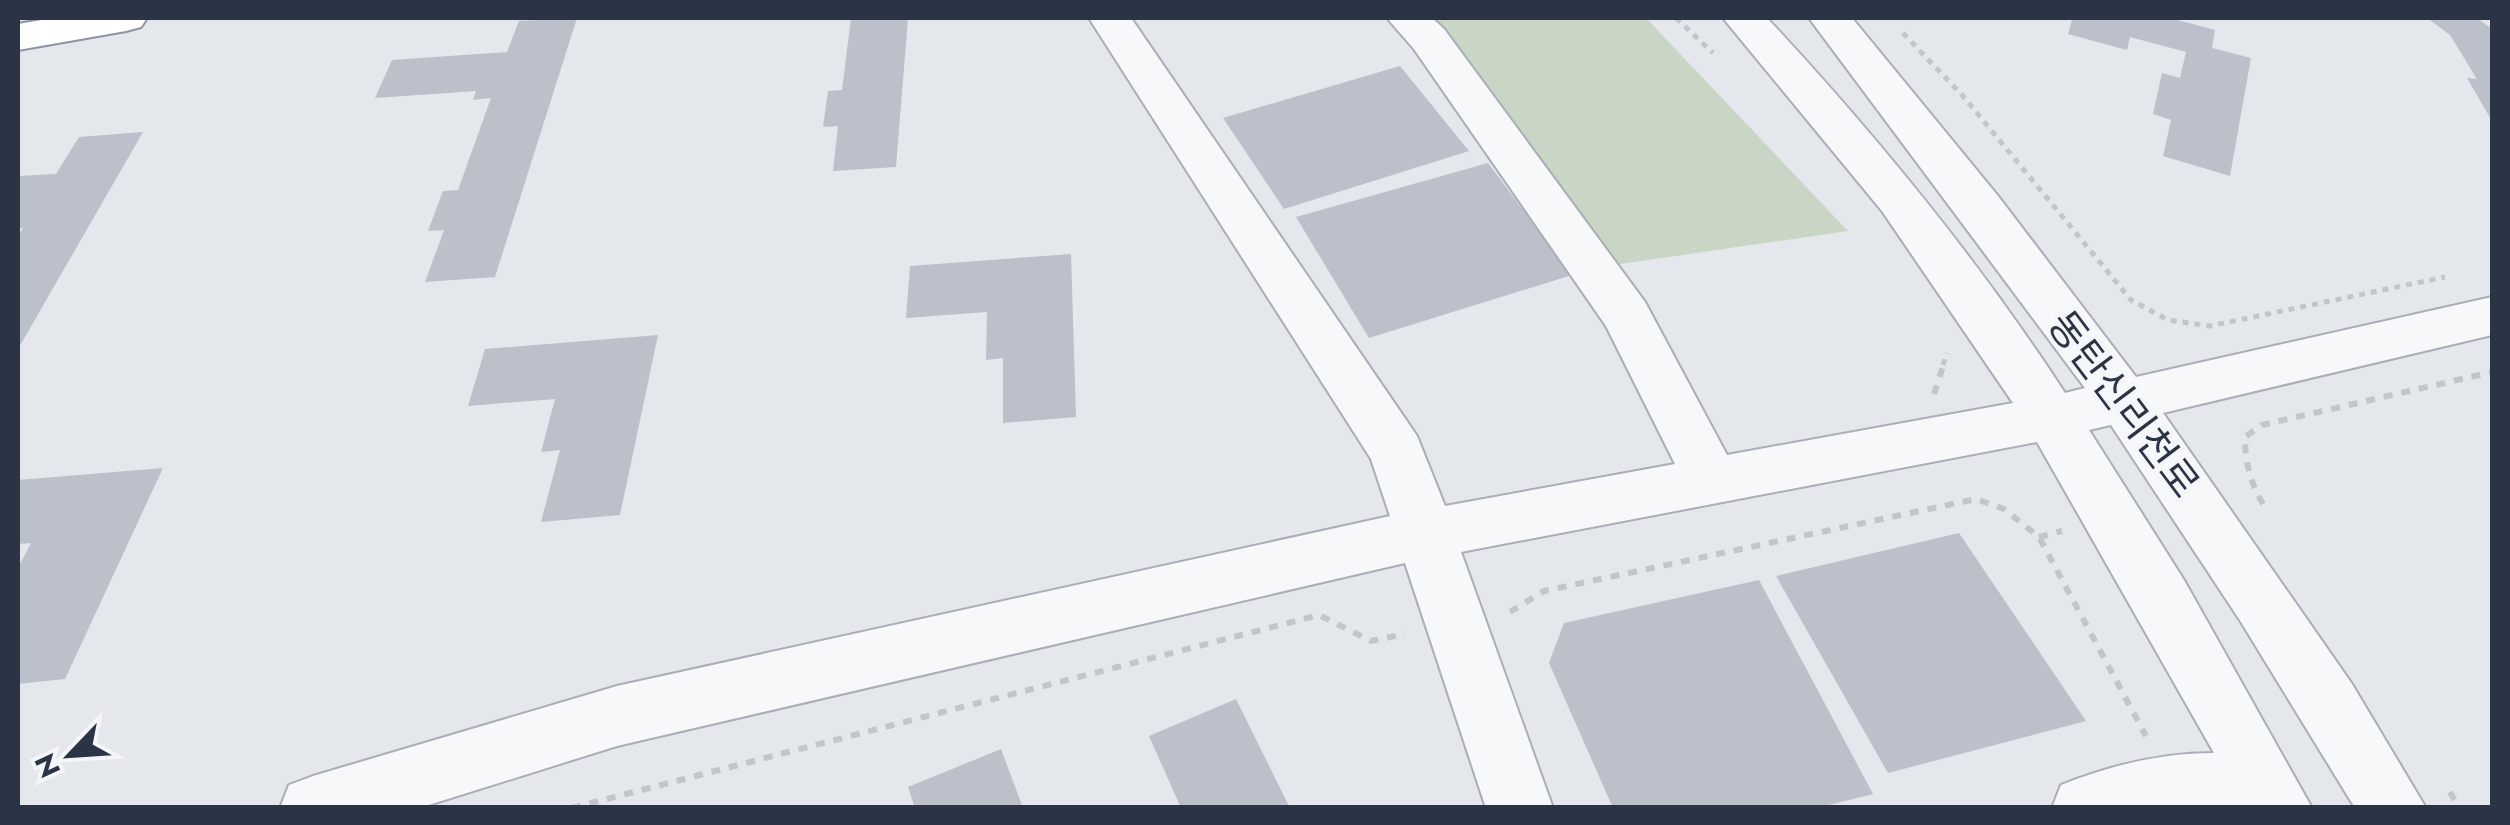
<svg xmlns="http://www.w3.org/2000/svg" width="2510" height="825" viewBox="0 0 2510 825" font-family="Jost,'Noto Sans KR',sans-serif">
<style>
.green{fill:#c9d6c5}
.building{fill:#bbc0ca}
.lines{fill:none;stroke-linecap:round;stroke-linejoin:round}
.minor-casing{stroke:#a9aeb7;stroke-width:4}
.highway-casing{stroke:#8b94a3;stroke-width:4}
.path-far1{stroke:#c2c5cb;stroke-width:5;stroke-dasharray:6 6;stroke-linecap:butt}
.path{stroke:#c2c5cb;stroke-width:6;stroke-dasharray:9 9;stroke-linecap:butt}
.minor{fill:#f7f8fa;fill-rule:evenodd}
.highway{fill:#fff;fill-rule:evenodd}
.labels{text-anchor:middle;dominant-baseline:central;stroke-width:8;stroke-linejoin:round;paint-order:stroke}
.street-label{font-size:40px;fill:#2b3445;stroke:#f4f6f9}
</style>
<rect width="100%" height="100%" fill="#e4e7ec"/>
<path class="green" d="M1435 18H1646L1848 231 1613 265Z"/>
<g class="building">
<path d="M577 18 495 277 425 282 444 230 428 231 443 191 458 190 491 98 473 100 476 91 375 98 392 60 507 52 519 21Z"/>
<path d="M851 18H908L896 167 833 171 838 126 823 127 828 91 842 90Z"/>
<path d="M2065 18H2170L2215 30 2212 48 2251 58 2230 176 2163 156 2171 120 2153 114 2162 73 2180 78 2186 52 2130 37 2127 50 2068 34 2072 20Z"/>
<path d="M2427 18H2477L2492 29V121L2467 78 2477 79 2450 35Z"/>
<path d="M1400 66 1469 151 1284 209 1223 118Z"/>
<path d="M143 132 18 349V236L23 228H18V176L56 174 79 137Z"/>
<path d="M1488 163 1572 275 1369 338 1296 217Z"/>
<path d="M1071 254 1076 417 1003 423V358L986 360 987 312 906 318 910 266Z"/>
<path d="M658 335 620 515 541 522 560 450 541 452 555 399 468 406 485 349Z"/>
<path d="M163 468 65 679 18 684V568L31 543 18 544V480Z"/>
<path d="M1959 533 2086 721 1888 773 1776 576Z"/>
<path d="M1759 580 1873 794 1817 808H1613L1549 663 1564 623Z"/>
<path d="M1236 699 1290 808H1181L1149 736Z"/>
<path d="M1001 749 1023 808H915L908 787Z"/>
</g>
<g class="lines">
<defs>
<path id="minor" d="M1089 18H1131L1417 436 1445 506 1675 464 1606 326 1414 49 1387 18H1432L1444 29 1645 302 1727 455 2013 403 1882 211 1723 18H1767C1876 135 1977 258 2065 393L2085 388 1809 18H1852L1998 196 2136 377 2492 297V335L2163 413 2352 684 2426 808H2355L2241 622 2111 425 2089 430 2184 580 2312 808H2052L2061 785C2111 765 2161 753 2214 753L2037 442 1461 552 1553 808H1486L1405 563 617 746 419 808H280L289 785 313 776 617 686 1390 516 1371 459Z"/>
<path id="highway" d="M53 18H147L141 27 126 31 18 50V24Z"/>
</defs>
<use href="#minor" class="minor-casing"/>
<use href="#highway" class="highway-casing"/>
<g class="path-far1">
<path d="M1676 18 1713 53"/>
<path d="M1903 33 1963 96 2131 300 2168 320 2210 326 2445 277"/>
<path d="M1943 365 1947 353"/>
</g>
<g class="path">
<path d="M1934 394 1944 363"/>
<path d="M2263 504C2250 482 2245 462 2245 437L2262 425 2492 372"/>
<path d="M2039 537 2062 531"/>
<path d="M1510 612 1544 591 1976 499 2004 509 2039 537 2146 736"/>
<path d="M2450 792 2459 808"/>
<path d="M572 808 1319 615 1371 641 1405 634"/>
</g>
<use href="#minor" class="minor"/>
<use href="#highway" class="highway"/>
</g>
<g class="labels">
<g class="street-label">
<text transform="translate(2124 404) rotate(53)">동탄신리천로</text>
</g>
</g>
<rect width="2510" height="825" fill="none" stroke="#2b3445" stroke-width="40"/>
<g transform="translate(70 755) rotate(245)" stroke="#f4f6f9" stroke-width="8" paint-order="stroke">
<path d="M0-8L18 38L0 25L-18 38Z" fill="#2b3445"/>
<text y="-15" font-size="28" font-weight="bold" text-anchor="middle" fill="#2b3445">N</text>
</g>
</svg>
